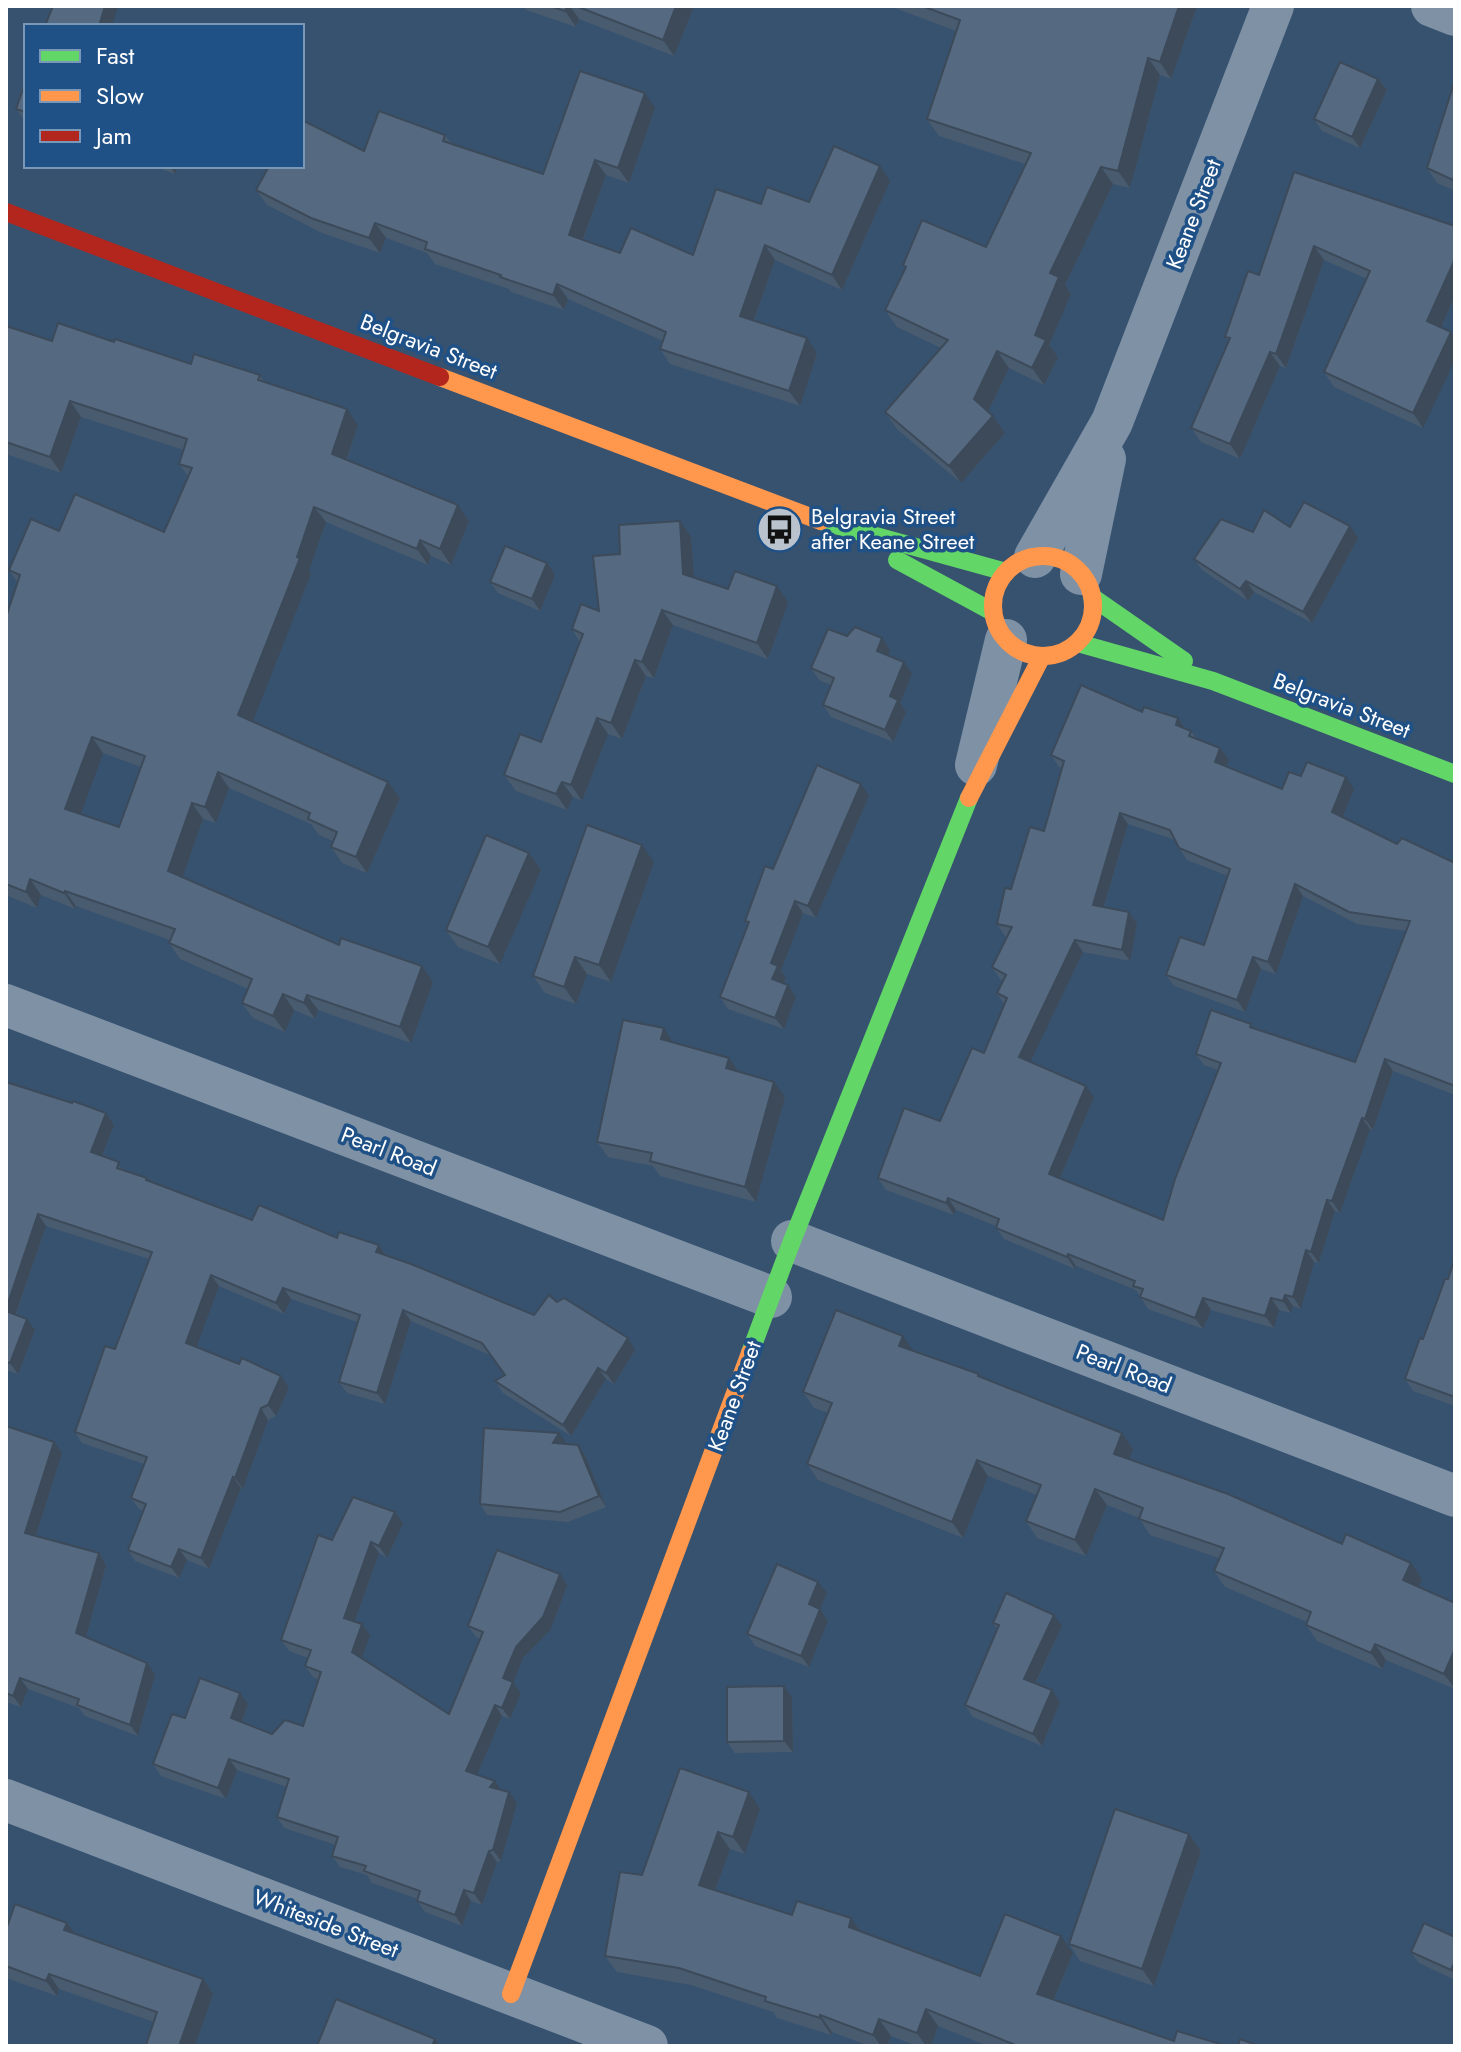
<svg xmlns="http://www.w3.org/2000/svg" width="1461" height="2052" viewBox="0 0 1461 2052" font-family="Jost,sans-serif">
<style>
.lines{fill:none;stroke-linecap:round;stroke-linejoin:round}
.street{stroke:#7e91a5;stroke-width:42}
.fast{stroke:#63d668;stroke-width:18}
.slow{stroke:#ff974d;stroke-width:18}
.jam{stroke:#b3261e;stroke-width:18}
.wall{fill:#495b6f;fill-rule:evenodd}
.shaded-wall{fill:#3c4a5a}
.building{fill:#556a81;stroke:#3c4a5a;stroke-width:2;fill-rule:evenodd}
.labels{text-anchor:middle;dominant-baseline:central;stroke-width:7;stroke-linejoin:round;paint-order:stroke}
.street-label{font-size:22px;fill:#fff;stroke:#205186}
.poi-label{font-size:22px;fill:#fff;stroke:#205186;text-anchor:start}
</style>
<rect width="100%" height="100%" fill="#37526f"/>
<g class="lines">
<g class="street">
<path d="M1432 6 1455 15"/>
<path d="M1035 557 1112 422 1273 6"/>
<path d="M1081 574 1105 459"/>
<path d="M976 765 1006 640"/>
<path d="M6 1005 771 1297"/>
<path d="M792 1241 1455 1496"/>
<path d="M6 1800 647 2046"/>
</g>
<g class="fast">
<path d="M821 521 1006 572"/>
<path d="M897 560 993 612"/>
<path d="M1092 597 1184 661"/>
<path d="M1078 643 1213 681 1455 774"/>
<path d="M750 1353 792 1241 969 798"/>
</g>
<g class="slow">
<path d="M440 377 821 521"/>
<circle cx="1043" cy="606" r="50"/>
<path d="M969 798 1042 656"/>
<path d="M511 1994 750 1353"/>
</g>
<path class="jam" d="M6 212 440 377"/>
</g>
<g class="wall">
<path d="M524 6H694L674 56 579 19 576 27 526 10Z"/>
<path d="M890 6H1197L1171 79 1160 75 1130 188 1113 184 1065 285 1071 294 1049 345 1058 357 1044 385 1009 368 988 412 1005 433 961 483 897 429 885 412 941 348 897 327 885 310 905 269 903 265 986 247 1025 164 939 136 927 119 956 31Z"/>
<path d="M1378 79 1387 90 1360 148 1322 131 1314 119Z"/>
<path d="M1455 80V191L1437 183 1427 168Z"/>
<path d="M26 81V122L16 109Z"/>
<path d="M655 108 629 183 606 175 583 240 620 253 693 255 761 204 809 202 890 181 842 290 775 260 754 321 817 353 800 406 670 364 660 349 663 341 568 299 564 310 511 292 509 289 435 264 427 253 386 238 380 253 322 233 267 205 256 190 445 135 451 143 543 174Z"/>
<path d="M153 166H178L175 174Z"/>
<path d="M1294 172 1455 226V296L1441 328 1423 428 1334 387 1324 372 1367 279 1324 260 1286 368 1280 366 1240 459 1201 442 1191 428 1229 342 1225 337 1259 275Z"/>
<path d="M6 326 52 341 114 342 191 364 260 375 264 382 358 425 347 460 458 505 469 521 451 565 431 556 428 565 326 522 309 571 311 574 252 722 400 798 367 873 342 863 331 847 333 841 319 835 311 824 229 788 216 823 203 819 182 878 339 945 433 982 411 1043 318 1010 315 1019 294 1010 285 1032 253 1018 242 1003 248 989 180 959 169 943 170 940 76 906 75 909 41 895 37 908 8 896 6 893V617L18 583 9 570 59 531 164 532 188 476 179 464 184 450 81 417 61 473 6 454ZM103 753 141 767 119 827 80 814Z"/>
<path d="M680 521 691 537 694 577 728 589 788 602 768 659 673 625 654 678 646 676 622 739 608 734 582 801 573 797 567 810 516 791 504 775 541 742 580 642 572 629 599 611 620 554Z"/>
<path d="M1350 526 1358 538 1312 623 1254 592 1248 601 1202 570 1194 559 1253 532 1290 527Z"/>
<path d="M555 575 540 611 498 593 490 582Z"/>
<path d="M847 636 890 650 888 655 912 674 900 703 906 712 893 742 831 717 823 705 831 685 819 680 811 668Z"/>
<path d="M1142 712 1178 718 1185 728 1191 731 1197 739 1220 748 1229 760 1226 766 1282 789 1301 776 1354 789 1342 817 1397 844 1455 863V1095L1393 1071 1373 1130 1370 1129 1340 1213 1335 1211 1319 1263 1314 1262 1301 1309 1293 1306 1291 1313 1279 1310 1274 1328 1211 1310 1203 1329 1148 1309 1136 1290 1076 1266 1075 1269 1004 1239 996 1228V1226L956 1210 954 1215 886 1190 878 1178 940 1121 984 1053 1004 1004 997 993 1003 981 1000 979 992 967 1007 936H1005L997 924 1011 889 1044 831 1062 768 1059 767 1051 755ZM1128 824 1175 840 1179 848 1187 860 1228 876 1204 945 1166 975 1174 986 1245 1012 1261 969 1276 974 1303 896 1357 924 1406 931 1355 1062 1255 1028 1196 1054 1204 1065 1218 1070 1163 1220 1060 1178 1094 1097 1030 1062 1083 952 1130 961 1137 924 1129 912 1104 907Z"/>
<path d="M869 796 816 918 803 913 781 971 786 977 783 983 788 985 796 997 784 1029 728 1009 720 997 748 925 745 921 773 869Z"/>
<path d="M529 853 541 870 500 964 458 947 446 930Z"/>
<path d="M654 862 611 982 587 974 576 1004 545 993 533 976Z"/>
<path d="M673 1042 729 1058 739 1072 785 1097 756 1202 660 1176 653 1166 608 1157 597 1142Z"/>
<path d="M6 1082 106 1113 114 1125 102 1156 125 1170 147 1178 150 1182 252 1220 379 1245 386 1255 534 1315 557 1302 635 1350 614 1384 606 1379 571 1436 503 1393 495 1381 505 1375 490 1355 411 1321 385 1404 347 1393 339 1382 357 1322 291 1299 284 1314 219 1286 196 1347 289 1388 276 1416 268 1420 243 1489 241 1488 209 1569 187 1560 179 1578 135 1561 128 1550 143 1511 139 1509 131 1498 144 1464 82 1443 75 1432 115 1349 149 1259 46 1226 16 1315 35 1330 18 1374 6 1370Z"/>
<path d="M1455 1258V1406L1413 1391 1405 1379 1423 1339Z"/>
<path d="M913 1351 979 1374 981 1377 1122 1433 1133 1449 1129 1460 1422 1579 1418 1587 1455 1603V1689L1386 1660 1382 1669 1317 1641 1306 1625 1307 1622 1225 1587 1214 1571 1219 1558 1150 1535 1139 1518 1107 1505 1086 1556 1037 1538 1026 1521 1037 1495 988 1476 963 1538 818 1480 807 1464 828 1413 814 1408 803 1392Z"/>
<path d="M6 1426 62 1453 36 1536 99 1553 106 1565 86 1637 155 1674 138 1736 85 1716 79 1708 28 1689 21 1707 6 1702Z"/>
<path d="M566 1443V1444L578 1445 585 1455 606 1507 568 1522 487 1515 480 1504Z"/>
<path d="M395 1512 403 1523 387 1558 379 1553 355 1621 370 1635 362 1658 449 1714 480 1639 476 1637 468 1626 567 1585 551 1629 523 1658 513 1683 521 1693 510 1719 502 1716 477 1775 501 1790 517 1803 501 1861 497 1862 482 1905 471 1901 462 1926 425 1912 417 1901 418 1899 372 1883 367 1875 340 1867 332 1856 336 1845 284 1828 277 1817 287 1787 237 1770 226 1799 161 1776 153 1764 185 1718 248 1704 242 1722 272 1734 303 1726 319 1680 313 1677 305 1666 308 1658 289 1651 281 1640 332 1540Z"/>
<path d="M827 1593 820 1609 828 1621 809 1667 755 1646 747 1634Z"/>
<path d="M993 1623 1062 1626 1036 1683 1052 1690 1060 1702 1042 1746 973 1717 965 1705 997 1629Z"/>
<path d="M784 1686 792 1697 793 1752 735 1753 727 1742Z"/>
<path d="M760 1809 745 1854 730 1849 715 1890 792 1915 851 1918 861 1932 980 1976 1073 1953 1054 2000 1174 2041 1227 2046H988L938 2026 931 2046H917L891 2036 887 2046H869L832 2032 831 2035 777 2018 773 2012 691 1985 617 1972 605 1956 642 1875Z"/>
<path d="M1189 1834 1201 1851 1154 1986 1080 1961 1069 1944Z"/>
<path d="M6 1930 75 1934 203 1979 213 1994 195 2046H146L154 2022 59 1989 57 1996 6 1978Z"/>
<path d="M1455 1937V1980L1419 1963 1411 1952Z"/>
</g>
<g class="shaded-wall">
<path d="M105 6H118L112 26H99Z"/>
<path d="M567 6H570L579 19 576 27 565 11Z"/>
<path d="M676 6H694L674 56 663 40Z"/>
<path d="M1179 6H1197L1171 79 1160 62Z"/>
<path d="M1148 58 1160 75 1130 188 1118 171Z"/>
<path d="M1378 79 1387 90 1360 148 1352 137Z"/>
<path d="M645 93 655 108 629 183 618 168Z"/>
<path d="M595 160 606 175 579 250 569 235Z"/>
<path d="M170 166H178L175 174Z"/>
<path d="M880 166 890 181 842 290 832 275Z"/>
<path d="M1101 167 1113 184 1065 285 1071 294 1049 345 1058 357 1044 385 1032 368 1035 335 1050 273Z"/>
<path d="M375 223 386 238 380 253 369 238Z"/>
<path d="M765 245 775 260 750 331 740 316Z"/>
<path d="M1314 246 1324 260 1286 368 1276 354Z"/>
<path d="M1455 259V296L1437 336 1427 321Z"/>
<path d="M557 284 568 299 564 310 553 295Z"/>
<path d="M1451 332 1455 339V360L1423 428 1413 413Z"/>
<path d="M807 338 817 353 800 406 789 391Z"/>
<path d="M997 351 1009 368 986 416 974 399Z"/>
<path d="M1270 352 1280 366 1240 459 1230 444Z"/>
<path d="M70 401 81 417 61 473 50 457Z"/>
<path d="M347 409 358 425 343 470 332 454Z"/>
<path d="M993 416 1005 433 961 483 949 466Z"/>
<path d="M458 505 469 521 451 565 440 549Z"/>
<path d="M314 507 326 522 309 571 311 574 249 731 238 715 297 557Z"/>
<path d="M680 521 691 537 695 589 683 574Z"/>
<path d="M1350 526 1358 538 1312 623 1303 612Z"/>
<path d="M420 540 431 556 428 565 417 549Z"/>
<path d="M547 563 555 575 540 611 532 599Z"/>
<path d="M1246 581 1254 592 1248 601 1240 589Z"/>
<path d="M777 586 788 602 768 659 757 643Z"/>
<path d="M662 610 673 625 654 678 642 662Z"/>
<path d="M882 638 890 650 885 662 877 651Z"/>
<path d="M635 660 646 676 622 739 611 723Z"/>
<path d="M904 662 912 674 900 703 906 712 893 742 885 730 890 696Z"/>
<path d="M597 718 608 734 582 801 571 785Z"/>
<path d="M1178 718 1186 730 1176 725Z"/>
<path d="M92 737 103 753 77 825 65 809Z"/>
<path d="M1220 748 1229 760 1223 774 1215 762Z"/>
<path d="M218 772 229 788 216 823 205 807Z"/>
<path d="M1346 777 1354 789 1340 823 1332 812Z"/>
<path d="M388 782 400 798 367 873 356 857Z"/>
<path d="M562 782 573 797 567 810 556 794Z"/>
<path d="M861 784 869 796 816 918 808 906Z"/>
<path d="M192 803 203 819 179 887 168 871Z"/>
<path d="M1120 813 1128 824 1101 916 1093 905Z"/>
<path d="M642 845 654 862 611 982 599 965Z"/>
<path d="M529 853 541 870 500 964 488 947Z"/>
<path d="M30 879 41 895 37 908 26 892Z"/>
<path d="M1295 884 1303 896 1276 974 1268 962Z"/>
<path d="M65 891 76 906 75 909 64 893Z"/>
<path d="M795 901 803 913 781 971 786 977 780 991 772 979 771 963Z"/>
<path d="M1129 912 1137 924 1130 961 1122 950Z"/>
<path d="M1075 940 1083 952 1027 1069 1019 1057Z"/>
<path d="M575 957 587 974 576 1004 564 987Z"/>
<path d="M1253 957 1261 969 1245 1012 1237 1000Z"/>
<path d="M422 966 433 982 411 1043 400 1027Z"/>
<path d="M788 985 796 997 784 1029 775 1018Z"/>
<path d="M283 994 294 1010 285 1032 273 1016Z"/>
<path d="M307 995 318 1010 315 1019 304 1003Z"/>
<path d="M664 1028 674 1044 661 1039Z"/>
<path d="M729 1058 740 1073 726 1068Z"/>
<path d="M1385 1059 1393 1071 1373 1130 1365 1119Z"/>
<path d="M774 1082 785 1097 756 1202 745 1187Z"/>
<path d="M1086 1086 1094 1097 1057 1185 1049 1174Z"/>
<path d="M106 1113 114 1125 99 1163 91 1152Z"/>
<path d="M1362 1118 1370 1129 1340 1213 1332 1201Z"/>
<path d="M948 1198 956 1210 954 1215 946 1203Z"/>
<path d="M1327 1200 1335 1211 1319 1263 1311 1252Z"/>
<path d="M38 1214 46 1226 13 1322 6 1312V1309Z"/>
<path d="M379 1245 386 1256 376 1252Z"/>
<path d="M1306 1250 1314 1262 1301 1309 1293 1297Z"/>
<path d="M1068 1254 1076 1266 1075 1269 1067 1257Z"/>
<path d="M211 1275 219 1286 194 1354 186 1343Z"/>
<path d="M283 1288 291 1299 284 1314 276 1303Z"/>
<path d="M1285 1295 1293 1306 1291 1313 1283 1301Z"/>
<path d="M1203 1298 1211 1310 1203 1329 1195 1318Z"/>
<path d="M1271 1298 1279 1310 1274 1328 1265 1316Z"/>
<path d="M403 1310 411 1321 385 1404 377 1393Z"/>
<path d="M27 1319 35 1330 18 1374 10 1363Z"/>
<path d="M903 1336 914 1352 899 1346Z"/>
<path d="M628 1338 635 1350 614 1384 606 1373Z"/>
<path d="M598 1368 606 1379 571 1436 563 1425Z"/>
<path d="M281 1376 289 1388 276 1416 268 1405Z"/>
<path d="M261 1408 268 1420 243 1489 235 1478Z"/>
<path d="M559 1433 566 1443 560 1454 553 1443Z"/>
<path d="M1122 1433 1133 1449 1125 1470 1114 1454Z"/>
<path d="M54 1442 62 1453 33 1545 25 1533Z"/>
<path d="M578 1445 585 1455 606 1507 599 1496Z"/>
<path d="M977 1460 988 1476 963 1538 952 1522Z"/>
<path d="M233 1477 241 1488 209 1569 201 1558Z"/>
<path d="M1095 1489 1107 1505 1086 1556 1075 1540Z"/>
<path d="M395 1512 403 1523 387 1558 379 1546Z"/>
<path d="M371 1542 379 1553 352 1629 344 1618Z"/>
<path d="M179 1549 187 1560 179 1578 171 1567Z"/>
<path d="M99 1553 106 1565 84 1644 76 1633Z"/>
<path d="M1411 1563 1422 1579 1414 1596 1403 1580Z"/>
<path d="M560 1574 567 1585 551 1629 523 1658 513 1683 521 1693 510 1719 502 1708 503 1678 516 1647Z"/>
<path d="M818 1582 827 1593 820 1609 828 1621 809 1667 801 1656 809 1604Z"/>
<path d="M1054 1615 1062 1626 1032 1690 1024 1679Z"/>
<path d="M362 1624 370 1635 360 1663 352 1652Z"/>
<path d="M1375 1644 1386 1660 1382 1669 1371 1653Z"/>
<path d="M1455 1649V1689L1444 1674Z"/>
<path d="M147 1663 155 1674 138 1736 130 1725Z"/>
<path d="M20 1678 28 1689 21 1707 13 1696Z"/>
<path d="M784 1686 792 1697 793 1752 784 1741Z"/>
<path d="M1052 1690 1060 1702 1042 1746 1033 1734Z"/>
<path d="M240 1693 248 1704 239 1729 231 1718Z"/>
<path d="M495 1705 502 1716 474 1782 466 1771Z"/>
<path d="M229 1759 237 1770 226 1799 218 1788Z"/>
<path d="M495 1781 503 1793 490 1787Z"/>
<path d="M509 1792 517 1803 501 1861 493 1850Z"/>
<path d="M749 1792 760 1809 745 1854 733 1837Z"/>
<path d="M718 1832 730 1849 711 1901 699 1885Z"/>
<path d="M1189 1834 1201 1851 1154 1986 1142 1969Z"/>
<path d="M489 1851 497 1862 482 1905 474 1893Z"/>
<path d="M464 1890 471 1901 462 1926 455 1915Z"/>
<path d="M851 1918 863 1935 849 1927Z"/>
<path d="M67 1923 78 1938 64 1930Z"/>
<path d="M1061 1936 1073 1953 1049 2011 1037 1994Z"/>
<path d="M1455 1961V1975L1451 1970Z"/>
<path d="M49 1974 59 1989 57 1996 46 1981Z"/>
<path d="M203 1979 213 1994 195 2046H179Z"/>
<path d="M926 2009 938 2026 931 2046H926L917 2033Z"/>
<path d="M820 2015 832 2032 831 2035 820 2018Z"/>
<path d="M879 2019 891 2036 887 2046H881L873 2035Z"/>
<path d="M435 2039 440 2046H432Z"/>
</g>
<g class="building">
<path d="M53 6H105L99 26H45Z"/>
<path d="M550 6H567L565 11Z"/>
<path d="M576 6H676L663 40Z"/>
<path d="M922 6H1179L1160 62 1148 58 1118 171 1101 167 1050 273 1059 277 1035 335 1046 340 1032 368 997 351 974 399 993 416 949 466 885 412 948 340 885 310 906 267 903 265 922 220 986 247 1031 153 927 119 960 20Z"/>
<path d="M1340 62 1378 79 1352 137 1314 119Z"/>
<path d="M580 71 645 93 618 168 595 160 569 235 620 253 631 228 693 255 716 189 761 204 767 187 809 202 834 146 880 166 832 275 765 245 740 316 807 338 789 391 660 349 666 332 557 284 553 295 500 277 501 275 425 249 427 242 375 223 369 238 311 218 256 190 269 166H302V120L364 151 379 111 445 135 443 141 543 174Z"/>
<path d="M1455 80V181L1427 168Z"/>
<path d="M26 81V112L16 109Z"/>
<path d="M1294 172 1455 226V259L1427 321 1451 332 1413 413 1324 372 1370 271 1314 246 1276 354 1270 352 1230 444 1191 428 1230 338 1225 337 1248 271 1259 275Z"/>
<path d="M58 323 114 342 115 339 191 364 194 354 260 375 258 380 347 409 332 454 458 505 440 549 420 540 417 549 314 507 297 557 300 558 238 715 388 782 356 857 331 847 337 832 308 819 310 813 218 772 205 807 192 803 168 871 339 945 341 938 422 966 400 1027 307 995 304 1003 283 994 273 1016 242 1003 252 979 169 943 175 929 65 891 64 893 30 879 26 892 6 884V617L20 575 9 570 31 519 59 531 75 494 164 532 192 468 179 464 187 439 70 401 50 457 6 442V326L52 341ZM92 737 145 756 119 827 65 809Z"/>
<path d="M1304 502 1350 526 1303 612 1246 581 1240 589 1194 559 1221 519 1253 532 1264 510 1290 527Z"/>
<path d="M680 521 683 574 728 589 735 571 777 586 757 643 662 610 642 662 635 660 611 723 597 718 571 785 562 782 556 794 504 775 520 734 541 742 583 634 572 629 581 604 599 611 593 556 620 554 619 525Z"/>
<path d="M505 546 547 563 532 599 490 582Z"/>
<path d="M855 627 882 638 877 651 904 662 890 696 898 700 885 730 823 705 834 678 811 668 828 629 847 636Z"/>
<path d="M1081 685 1142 712 1144 707 1178 718 1176 725 1191 731 1189 736 1220 748 1215 762 1282 789 1289 772 1301 776 1307 762 1346 777 1332 812 1397 844 1402 838 1455 863V1086L1385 1059 1365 1119 1362 1118 1332 1201 1327 1200 1311 1252 1306 1250 1293 1297 1285 1295 1283 1301 1271 1298 1265 1316 1203 1298 1195 1318 1140 1297 1143 1289 1133 1286 1135 1281 1068 1254 1067 1257 996 1228 999 1219 948 1198 946 1203 878 1178 904 1108 940 1121 972 1048 984 1053 1007 998 997 993 1006 975 992 967 1012 927 997 924 1005 888 1011 889 1030 827 1044 831 1064 761 1051 755ZM1120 813 1170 830 1179 848 1230 869 1204 945 1180 937 1166 975 1237 1000 1253 957 1268 962 1295 884 1349 912 1410 921 1355 1062 1250 1027 1251 1024 1211 1010 1196 1054 1221 1063 1175 1179 1163 1220 1049 1174 1086 1086 1019 1057 1075 940 1122 950 1129 912 1093 905Z"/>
<path d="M817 765 861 784 808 906 795 901 771 963 778 966 772 979 788 985 775 1018 720 997 749 922 745 921 765 866 773 869Z"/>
<path d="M587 825 642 845 599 965 575 957 564 987 533 976Z"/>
<path d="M486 835 529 853 488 947 446 930Z"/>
<path d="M623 1020 664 1028 661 1039 729 1058 726 1068 774 1082 745 1187 650 1161 652 1153 597 1142Z"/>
<path d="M6 1082 72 1103 73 1101 106 1113 91 1152 119 1162 117 1168 147 1178 146 1180 252 1220 259 1205 337 1238 339 1232 379 1245 376 1252 411 1264 534 1315 549 1295 557 1302 564 1298 628 1338 606 1373 598 1368 563 1425 495 1381 505 1375 482 1343 403 1310 377 1393 339 1382 360 1315 283 1288 276 1303 211 1275 186 1343 239 1364 242 1358 281 1376 268 1405 261 1408 235 1478 233 1477 201 1558 179 1549 171 1567 128 1550 146 1504 131 1498 147 1457 75 1432 105 1346 115 1349 152 1252 38 1214 6 1309Z"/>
<path d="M1455 1258V1397L1405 1379 1420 1338 1423 1339 1445 1279H1448Z"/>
<path d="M836 1310 903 1336 899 1346 979 1374 978 1376 1122 1433 1114 1454 1228 1494 1342 1544 1346 1534 1411 1563 1403 1580 1455 1603V1649L1444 1674 1375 1644 1371 1653 1306 1625 1311 1612 1214 1571 1224 1548 1139 1519 1143 1508 1095 1489 1075 1540 1026 1521 1041 1485 977 1460 952 1522 807 1464 832 1403 803 1392Z"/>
<path d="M6 1311 27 1319 10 1363 6 1362Z"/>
<path d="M6 1426 54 1442 25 1533 99 1553 76 1633 147 1663 130 1725 77 1705 79 1699 20 1678 13 1696 6 1693Z"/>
<path d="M484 1428 559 1433 553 1443 578 1445 599 1496 560 1512 480 1504Z"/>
<path d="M353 1497 395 1512 379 1546 371 1542 344 1618 362 1624 352 1652 449 1714 483 1632 468 1626 497 1550 560 1574 543 1617 516 1647 503 1678 513 1682 502 1708 495 1705 466 1771 495 1781 490 1787 509 1792 493 1850 489 1851 474 1893 464 1890 455 1915 417 1901 420 1891 364 1871 366 1866 332 1856 338 1837 277 1817 289 1779 229 1759 218 1788 153 1764 172 1714 185 1718 200 1678 240 1693 231 1718 272 1734 285 1720 303 1726 321 1672 305 1666 311 1650 281 1640 318 1535 332 1540Z"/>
<path d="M777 1564 818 1582 809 1604 820 1609 801 1656 747 1634Z"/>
<path d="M1006 1593 1054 1615 1024 1679 1052 1690 1033 1734 965 1705 999 1625 993 1623Z"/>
<path d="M784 1686V1741L727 1742V1687Z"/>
<path d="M680 1768 749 1792 733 1837 718 1832 699 1885 792 1915 797 1901 851 1918 849 1927 980 1976 1005 1914 1061 1936 1037 1994 1174 2041 1177 2031 1227 2046H1018L926 2009 917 2033 879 2019 873 2035 820 2015V2018L765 2001 766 1997 679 1968 605 1956 620 1872 642 1875Z"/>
<path d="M1115 1809 1189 1834 1142 1969 1069 1944Z"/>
<path d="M15 1904 67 1923 64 1930 203 1979 179 2046 146 2045 157 2012 49 1974 46 1981 6 1966V1930Z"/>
<path d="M1424 1923 1455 1937V1961L1451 1970 1411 1952Z"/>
<path d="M336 1999 435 2039 432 2046H317Z"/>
<path d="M1240 2039 1259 2046H1238Z"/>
</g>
<defs>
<symbol id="bus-disc" viewBox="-11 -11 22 22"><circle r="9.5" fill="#b9c2cd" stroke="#205186"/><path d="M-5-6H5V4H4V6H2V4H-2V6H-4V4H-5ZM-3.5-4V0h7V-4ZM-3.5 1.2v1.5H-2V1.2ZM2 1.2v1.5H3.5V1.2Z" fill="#111"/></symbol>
</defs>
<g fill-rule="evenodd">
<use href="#bus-disc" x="754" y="504" width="51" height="51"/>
</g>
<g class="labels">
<g class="street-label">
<text transform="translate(1193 214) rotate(-69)">Keane Street</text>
<text transform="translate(429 346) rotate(21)">Belgravia Street</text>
<text transform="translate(1342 705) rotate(21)">Belgravia Street</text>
<text transform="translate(389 1151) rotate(21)">Pearl Road</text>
<text transform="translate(1124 1368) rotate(21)">Pearl Road</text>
<text transform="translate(734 1396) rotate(-70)">Keane Street</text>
<text transform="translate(326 1923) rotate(21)">Whiteside Street</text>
</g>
<g class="poi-label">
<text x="811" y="516">Belgravia Street<tspan x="811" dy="25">after Keane Street</tspan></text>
</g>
</g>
<rect width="1461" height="2052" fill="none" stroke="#ffffff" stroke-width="16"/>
<rect x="24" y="24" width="280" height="144" fill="#205186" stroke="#7997b6" stroke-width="2"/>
<rect x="40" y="50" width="40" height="12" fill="#63d668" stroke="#7997b6" stroke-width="2"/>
<text x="96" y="64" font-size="24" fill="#ffffff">Fast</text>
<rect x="40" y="90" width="40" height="12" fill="#ff974d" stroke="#7997b6" stroke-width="2"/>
<text x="96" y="104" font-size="24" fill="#ffffff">Slow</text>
<rect x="40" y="130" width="40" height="12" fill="#b3261e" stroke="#7997b6" stroke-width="2"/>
<text x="96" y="144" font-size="24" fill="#ffffff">Jam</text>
</svg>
